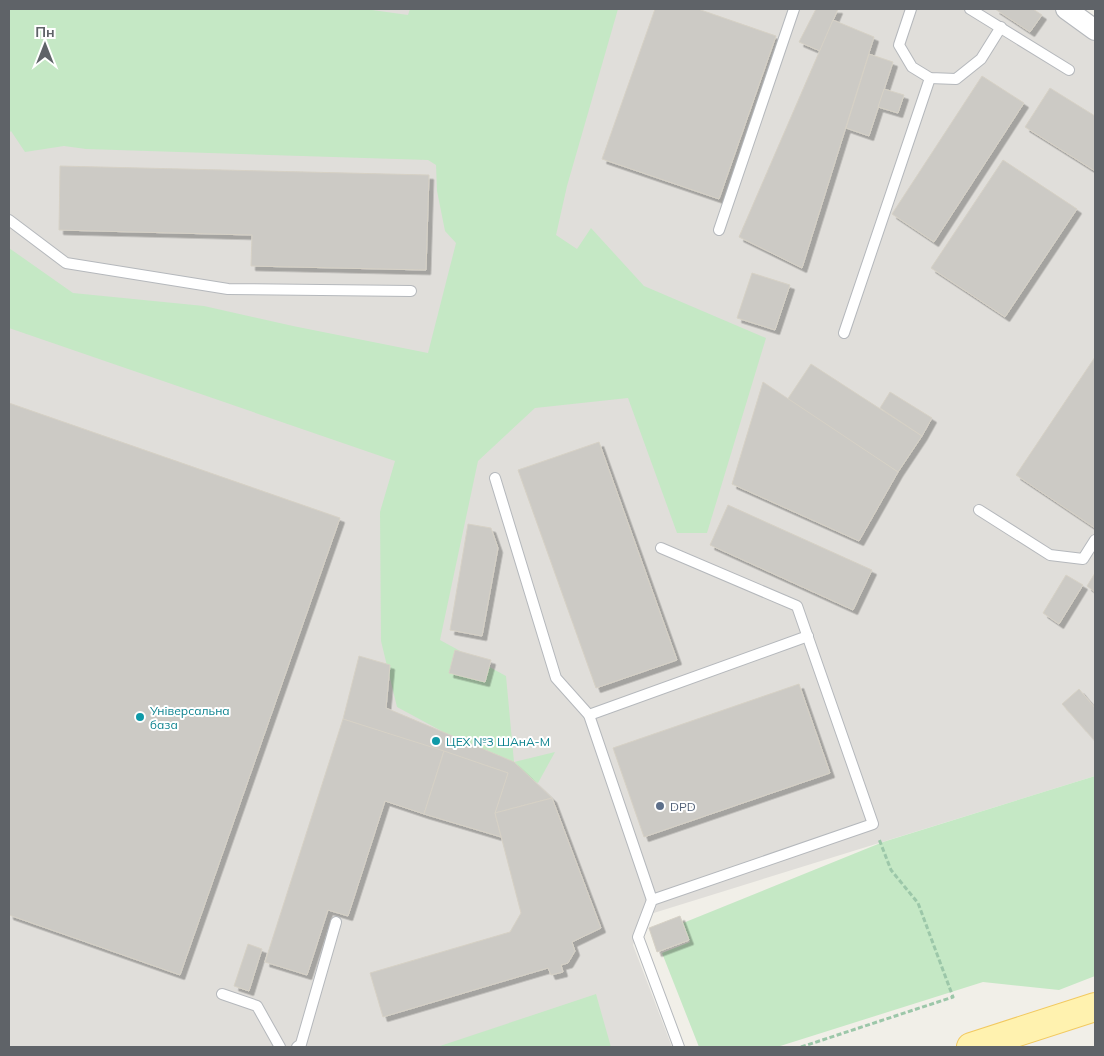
<svg xmlns="http://www.w3.org/2000/svg" width="1104" height="1056" viewBox="0 0 1104 1056" font-family="Mulish,sans-serif">
<style>
.industrial{fill:#e0deda}
.green{fill:#c5e8c5}
.building{fill:#cccac5;stroke:#d6d1c6;filter:url(#shadow)}
.lines{fill:none;stroke-linecap:round;stroke-linejoin:round}
.service-casing{stroke:#b5b8bc;stroke-width:12}
.minor-casing{stroke:#b5b8bc;stroke-width:22}
.primary-casing{stroke:#f2c960;stroke-width:30}
.path{stroke:#9cc7a9;stroke-width:3;stroke-dasharray:5 2.5;stroke-linecap:butt}
.service{stroke:#fff;stroke-width:10}
.minor{stroke:#fff;stroke-width:20}
.primary{stroke:#fff2af;stroke-width:28}
.culture-dot{fill:#0f9aa8;stroke:#fff;stroke-width:2}
.service-dot{fill:#5c6f8a;stroke:#fff;stroke-width:2}
.labels{text-anchor:middle;dominant-baseline:central;stroke-width:4;stroke-linejoin:round;paint-order:stroke}
.culture-label{font-size:12px;fill:#0d838f;stroke:#fff;text-anchor:start}
.service-label{font-size:12px;fill:#4e5e75;stroke:#fff;text-anchor:start}
</style>
<defs>
<filter id="shadow"><feDropShadow dx="4.5" dy="4.5" stdDeviation="0" flood-color="#0004"/></filter>
</defs>
<rect width="100%" height="100%" fill="#f1efe8"/>
<path class="industrial" d="M9 9H1066L1095 30V776L644 916 633 945 672 1047H9Z"/>
<g class="green">
<path d="M9 9H365L408 15 410 9H618L567 186 556 235 577 249 591 228 644 286 766 338 707 533H677L628 398 535 408 478 461 440 640 506 676 514 762 555 752 538 783 397 707 381 641 380 512 395 461 9 328V248L73 293 204 306 293 326 428 353 456 243 445 231 437 191 436 165 428 160 86 149 64 146 25 152 11 131 9 133Z"/>
<path d="M1095 776V976L1059 990 983 982 777 1047H699L662 953 690 942 683 923 883 842Z"/>
<path d="M596 994 611 1047H437Z"/>
</g>
<g class="building">
<path d="M655 9H698L776 36 719 199 602 159Z"/>
<path d="M816 9H838L820 51 799 42Z"/>
<path d="M995 9H1033L1042 15 1030 32Z"/>
<path d="M833 20 874 37 802 268 739 237Z"/>
<path d="M869 54 893 62 869 136 846 128Z"/>
<path d="M982 76 1024 103 934 242 892 214Z"/>
<path d="M1050 88 1095 116V171L1025 127Z"/>
<path d="M884 89 904 95 898 113 878 107Z"/>
<path d="M1003 160 1077 209 1005 317 931 268Z"/>
<path d="M60 166 429 175 426 270 251 266 252 235 59 230Z"/>
<path d="M752 273 790 285 775 330 737 318Z"/>
<path d="M1095 357V528L1016 475Z"/>
<path d="M811 364 922 436 898 472 787 400Z"/>
<path d="M763 382 898 472 859 541 732 484Z"/>
<path d="M890 392 932 418 922 436 880 408Z"/>
<path d="M9 403 340 518 180 975 9 915Z"/>
<path d="M599 442 677 660 596 688 518 470Z"/>
<path d="M728 505 872 570 853 610 710 545Z"/>
<path d="M468 524 491 528 498 548 482 636 450 630Z"/>
<path d="M1095 573V592L1087 586Z"/>
<path d="M1066 575 1083 585 1059 624 1043 613Z"/>
<path d="M455 650 491 660 485 682 449 673Z"/>
<path d="M359 656 390 665 386 708 514 762 552 798 495 813 508 773 343 719Z"/>
<path d="M799 684 830 773 644 837 613 748Z"/>
<path d="M1079 689 1095 708V741L1062 704Z"/>
<path d="M343 719 444 751 424 814 385 801 348 916 328 910 307 975 265 962Z"/>
<path d="M444 751 508 773 495 813 501 837 424 814Z"/>
<path d="M552 798 601 928 572 942 575 951 568 963 561 965 563 972 551 975 548 968 383 1017 370 973 510 932 521 913 495 813Z"/>
<path d="M680 916 689 940 657 952 649 928Z"/>
<path d="M248 944 262 949 249 991 234 986Z"/>
</g>
<g class="lines">
<defs>
<g id="service">
<path d="M911 9 899 45 912 67 930 78 956 79 981 59 1001 27"/>
<path d="M970 9 1069 70"/>
<path d="M9 220 66 263 228 289 411 291"/>
<path d="M719 230 794 9"/>
<path d="M844 333 930 78"/>
<path d="M495 478 556 678 589 715 652 900"/>
<path d="M979 510 1050 555 1083 559 1095 540"/>
<path d="M661 548 797 606 873 824 652 900 638 937 679 1047"/>
<path d="M589 715 808 636"/>
<path d="M222 994 257 1006 280 1047"/>
<path d="M297 1047 301 1044 336 922"/>
</g>
<path id="minor" d="M1066 9 1095 30"/>
<path id="primary" d="M971 1047 1095 1007"/>
</defs>
<use href="#service" class="service-casing"/>
<use href="#minor" class="minor-casing"/>
<use href="#primary" class="primary-casing"/>
<path class="path" d="M801 1047 953 997 918 903 891 870 879 839"/>
<use href="#service" class="service"/>
<use href="#minor" class="minor"/>
<use href="#primary" class="primary"/>
</g>
<g class="culture-dot">
<circle cx="140" cy="717" r="5"/>
<circle cx="436" cy="741" r="5"/>
</g>
<circle class="service-dot" cx="660" cy="806" r="5"/>
<g class="labels">
<g class="culture-label">
<text x="150" y="710">Універсальна<tspan x="150" dy="14">база</tspan></text>
<text x="446" y="741">ЦЕХ №3 ШАнА-М</text>
</g>
<g class="service-label">
<text x="670" y="806">DPD</text>
</g>
</g>
<rect width="1104" height="1056" fill="none" stroke="#5f6368" stroke-width="20"/>
<g transform="translate(45 45)" stroke="#ffffff" stroke-width="4" paint-order="stroke">
<path d="M0-4L9 19L0 12L-9 19Z" fill="#5f6368"/>
<text y="-8" font-size="14" font-weight="bold" text-anchor="middle" fill="#5f6368">Пн</text>
</g>
</svg>
